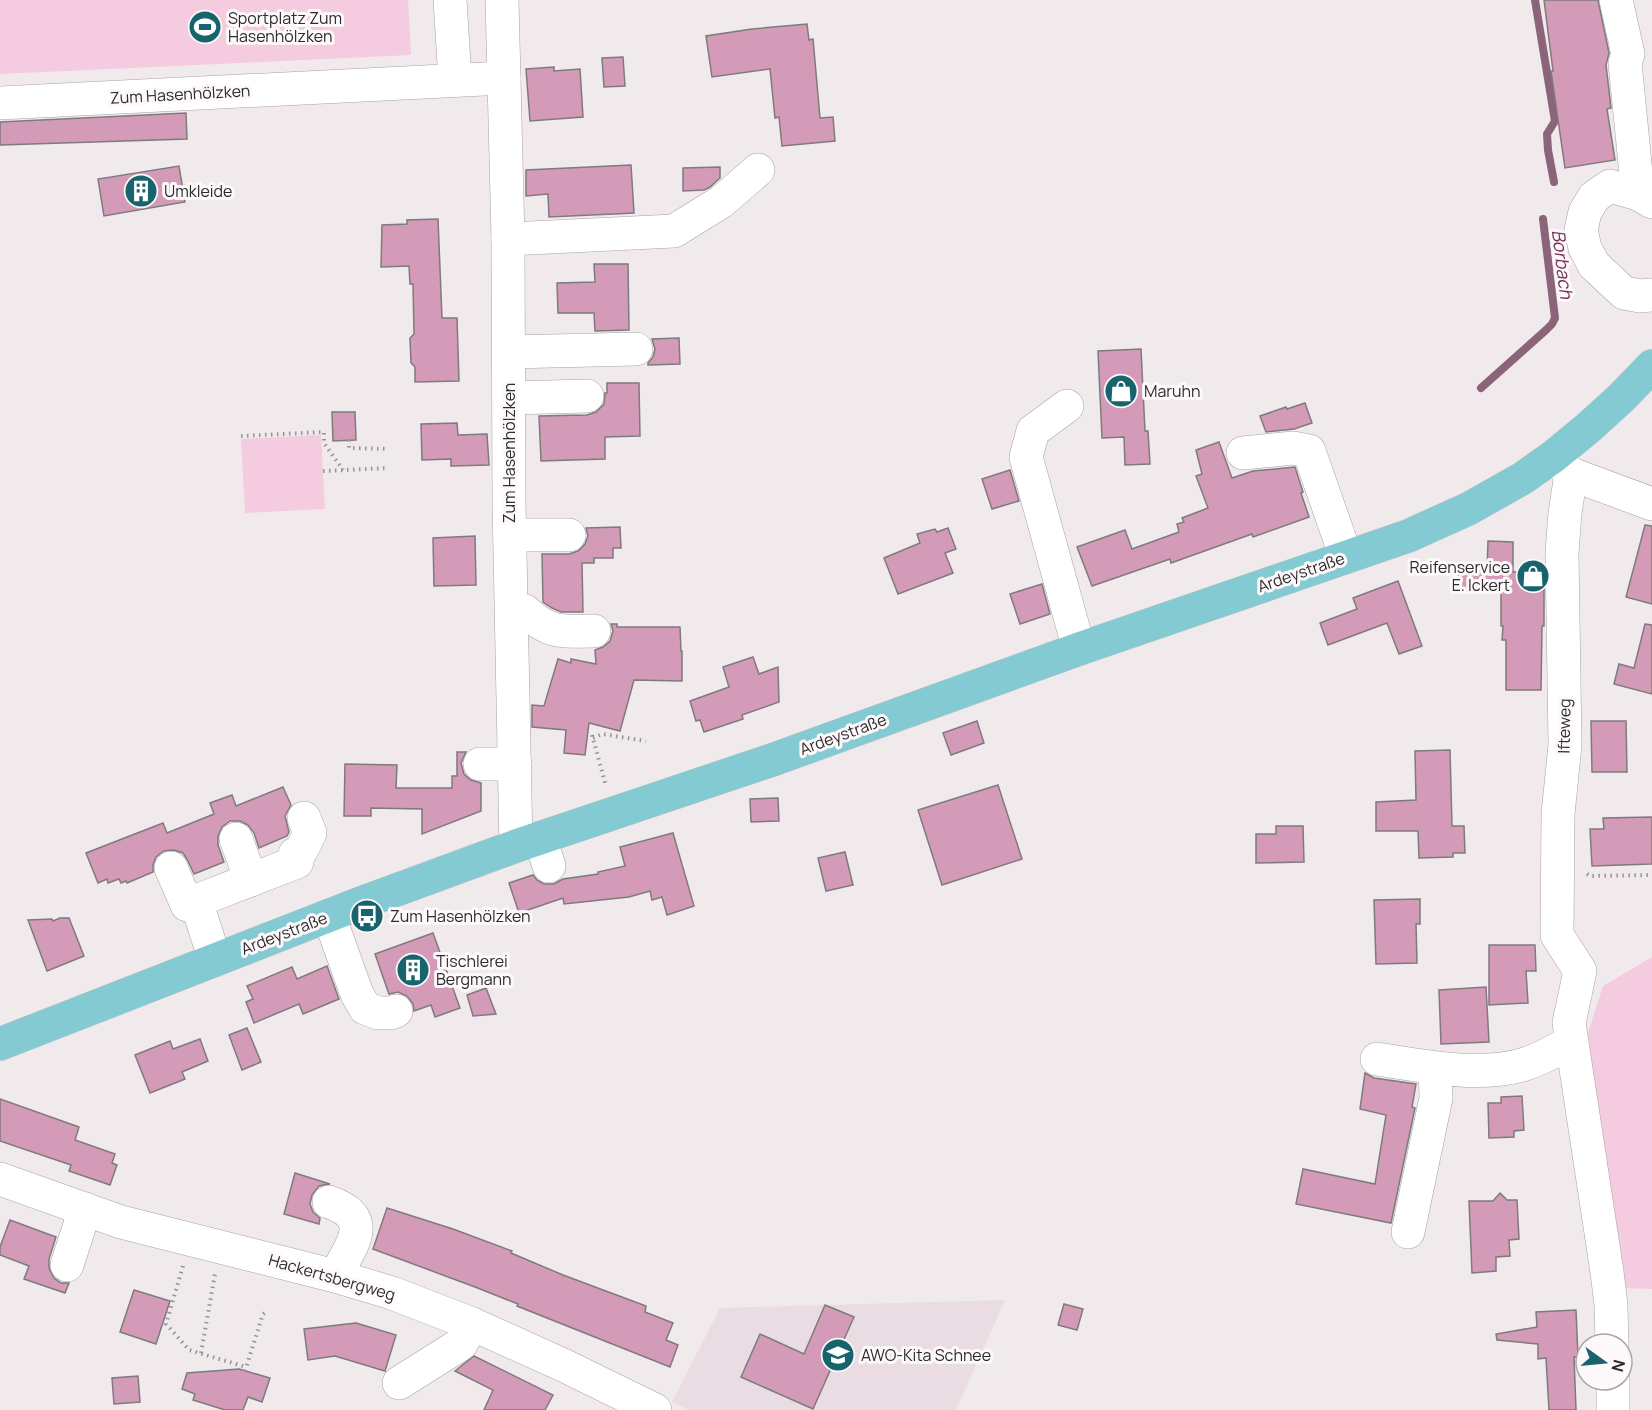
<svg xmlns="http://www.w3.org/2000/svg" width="1652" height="1410" viewBox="0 0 1652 1410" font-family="Manrope,sans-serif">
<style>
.built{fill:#e9dce2}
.green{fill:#f4cbdf}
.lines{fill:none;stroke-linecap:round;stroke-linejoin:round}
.stream{stroke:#8c6479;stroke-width:8}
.building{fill:#d49bb8;stroke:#7f7a7c;stroke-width:1.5}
.minor-casing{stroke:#a7a2a5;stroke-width:34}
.major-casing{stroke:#c8c8c8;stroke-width:34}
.path{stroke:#979395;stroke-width:4;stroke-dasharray:1.5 4.5;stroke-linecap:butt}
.minor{stroke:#fff;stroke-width:33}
.major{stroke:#83cad3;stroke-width:33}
.labels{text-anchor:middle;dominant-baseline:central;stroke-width:6;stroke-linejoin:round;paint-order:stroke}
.poi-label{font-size:16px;fill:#2d2b2c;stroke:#fdf8fa;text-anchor:start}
.street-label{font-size:16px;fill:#2d2b2c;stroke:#fdf8fa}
.water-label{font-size:18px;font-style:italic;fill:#743057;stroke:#fdf8fa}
</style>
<rect width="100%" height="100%" fill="#f0eaed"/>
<path class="built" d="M1005 1300 956 1410H689L672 1402 720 1308Z"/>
<g class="green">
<path d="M0 0H408L411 55 0 74Z"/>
<path d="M321 435 325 509 245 513 241 439Z"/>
<path d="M1652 957V1289L1620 1288 1588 1033 1603 986Z"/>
</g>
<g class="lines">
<g class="stream">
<path d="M1535 0 1555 121 1547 134 1548 150 1554 182"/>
<path d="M1481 388 1546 330 1552 324 1555 318 1543 219"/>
</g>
</g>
<g class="building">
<path d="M1544 0H1598L1609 53 1606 65 1611 108 1607 109 1615 160 1565 168 1551 71H1553Z"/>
<path d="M807 24 809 40 813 39 820 118 833 117 835 141 782 146 779 117 775 118 770 69 712 77 706 36 752 29Z"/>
<path d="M623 57 625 86 604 87 602 58Z"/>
<path d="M554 67V71L580 69 583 117 530 121 526 69Z"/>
<path d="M186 113 187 139 0 145V122Z"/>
<path d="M631 165 634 213 549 217 548 194 526 196V170Z"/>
<path d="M179 166 185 202 104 216 98 179Z"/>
<path d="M720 167V178L710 187 704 190 683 191V168Z"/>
<path d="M438 219 442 318H457L459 381 415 382V367L411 363 410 338 414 334 413 284H410L409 266 381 267 382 225 407 224V220Z"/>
<path d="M594 264H628L629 330 595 331 594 313H558L557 283 595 282Z"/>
<path d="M679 338 680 364 648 365V363L653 357 655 349 652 339Z"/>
<path d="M1141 349 1145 431H1148L1150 464 1125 465 1124 437 1102 438 1098 351Z"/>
<path d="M607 383H639L640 436 605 437V459L541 461 539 416 587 415 596 412 604 404 605 393H607Z"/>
<path d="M1305 403 1312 423 1294 429 1266 432 1260 416 1286 407 1287 409Z"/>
<path d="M332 412H355L356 440 333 441Z"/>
<path d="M457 423 458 435 487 434 489 465 451 466V459L422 460 421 424Z"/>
<path d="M1219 442 1232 478 1253 471 1295 467 1303 492 1301 493 1309 517 1253 537 1252 534 1171 563 1170 559 1092 586 1077 547 1125 530 1132 549 1179 532 1177 524 1184 522 1182 518 1208 508 1196 476 1202 474 1196 450Z"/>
<path d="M1010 470 1019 501 992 509 982 479Z"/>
<path d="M1645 525 1652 526V604L1626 597Z"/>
<path d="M620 527 621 548H613V558H594V563H582L583 612H561L552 608 543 602 542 554H569L578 551 585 544 588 536 586 528Z"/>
<path d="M948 528 956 549 945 553 953 573 898 594 884 558 920 543 917 534 935 529 937 532Z"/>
<path d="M475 536 476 585 434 586 433 538Z"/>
<path d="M1488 541 1513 542V572H1544V626H1542L1541 690H1506V640H1502L1503 626H1501V592L1458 591V571H1487Z"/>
<path d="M1398 581 1422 646 1399 654 1387 623 1328 645 1320 623 1357 609 1353 598Z"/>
<path d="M1042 584 1050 614 1020 624 1010 594Z"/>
<path d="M611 624H617V627H680L681 651H682V681L634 680 620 731 589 723 585 755 564 753 566 730 532 727V705L544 706 558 659 571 663V659L596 664 595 650 603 647 610 641 613 631Z"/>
<path d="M1645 624 1652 625V694L1614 684 1619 664 1634 668Z"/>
<path d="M753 657 759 674 778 667 779 702 742 715 743 719 704 732 700 720 696 721 690 701 729 687 723 667Z"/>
<path d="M977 721 984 743 951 755 943 733Z"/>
<path d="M1591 721H1626L1627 772H1592Z"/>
<path d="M1450 750 1452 826H1464L1465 853H1453V857L1419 858 1418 831H1376V802L1416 800 1415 751Z"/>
<path d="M457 752H466L461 763 464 774 471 780 481 783V811L422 834V809L371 808V816H344L345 764 397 765 396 788H452V776H457Z"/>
<path d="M998 785 1022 859 942 885 918 810Z"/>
<path d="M283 787 291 805 285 816 289 832 287 836 259 848 254 833 248 825 240 821H230L222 827 218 836V845L224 862 194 874 188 861 183 853 174 850 164 851 156 857 153 865V872L127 883 126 881 121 883 119 879 108 883 107 879 98 883 86 853 163 823 167 833 214 814 210 803 232 795 236 806Z"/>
<path d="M778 798 779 821 751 822 750 799Z"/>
<path d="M1652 817V864L1592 866 1590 829H1604L1603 818Z"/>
<path d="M1276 826H1303L1304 862 1256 863V834H1276Z"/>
<path d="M673 833 694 906 667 915 662 897 652 900 650 891 629 897 564 904 563 898 519 913 509 883 533 875 537 880 544 884H554L563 879 598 874V872L625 866 620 847Z"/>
<path d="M845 852 853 885 826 891 818 858Z"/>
<path d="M1420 899V924H1416L1417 963 1376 964 1374 900Z"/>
<path d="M60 918H69L84 956 47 971 28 920 52 919 53 921Z"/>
<path d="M433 933 460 1008 435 1017 431 1005 414 1011 413 1004 407 996 398 992 389 994 375 954Z"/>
<path d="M1489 945H1535L1536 971H1526L1528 1003 1489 1005Z"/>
<path d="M327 966 339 999 303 1014 299 1004 254 1023 246 1002 253 999 247 986 292 967 297 979Z"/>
<path d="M1486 987 1489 1042 1441 1044 1439 990Z"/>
<path d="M486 988 496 1014 473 1016 467 995Z"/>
<path d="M247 1028 261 1062 242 1070 229 1035Z"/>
<path d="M200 1039 208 1061 182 1072 185 1079 150 1093 135 1055 170 1041 173 1049Z"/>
<path d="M1365 1073 1374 1078 1416 1084 1412 1107 1415 1108 1391 1223 1296 1204 1303 1169 1375 1184 1386 1115 1360 1109Z"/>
<path d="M1522 1096 1524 1130 1514 1131V1137L1489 1138 1488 1103H1501V1097Z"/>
<path d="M0 1099 79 1127 75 1140 115 1154 112 1163 117 1165 110 1185 69 1171 71 1165 0 1141Z"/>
<path d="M295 1173 330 1184 319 1186 312 1195 310 1204 313 1212 320 1218 319 1224 284 1214Z"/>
<path d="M1500 1193 1507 1200H1517L1519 1239 1509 1240 1510 1256 1496 1257V1271L1472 1273 1469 1201H1493Z"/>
<path d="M387 1208 453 1229 512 1251 511 1253 563 1275 646 1306 645 1312 673 1323 666 1340 678 1345 670 1367 517 1306 518 1304 475 1287 373 1249Z"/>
<path d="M10 1220 56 1237 49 1259V1268L54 1278 61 1283H69L65 1293 24 1279 29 1266 0 1255V1247Z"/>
<path d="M134 1290 170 1301 156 1344 120 1332Z"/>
<path d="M1064 1304 1083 1309 1077 1330 1058 1325Z"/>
<path d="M825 1305 854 1317 813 1409 741 1377 760 1334 804 1354Z"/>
<path d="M1576 1310 1578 1357H1574L1576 1410H1549L1546 1358 1538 1359V1344L1497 1340 1496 1334 1537 1327 1536 1312Z"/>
<path d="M356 1323 396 1335 385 1371 335 1356 308 1360 304 1329Z"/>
<path d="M474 1356 553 1395 545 1410H484L493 1390 455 1371Z"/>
<path d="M239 1369 270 1378 262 1402 248 1397 243 1410H225L193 1400 195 1394 182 1389 187 1373Z"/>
<path d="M138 1376 140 1402 114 1404 112 1378Z"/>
</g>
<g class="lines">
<defs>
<g id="minor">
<path d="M450 0 455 80"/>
<path d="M502 0 508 239 509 503 516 846"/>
<path d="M1616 0 1628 54 1625 63 1638 194"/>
<path d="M0 103 504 78"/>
<path d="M1652 202 1638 194 1610 186 1594 197 1585 212 1581 230 1585 248 1594 265 1624 293 1640 296 1652 295"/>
<path d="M508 239 674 231 721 202 758 170"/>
<path d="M509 352 636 349"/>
<path d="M509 398 587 396"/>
<path d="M1067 406 1033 431 1026 457 1079 649"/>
<path d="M1243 453 1293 448 1309 451 1346 557"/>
<path d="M1557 459 1571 474 1652 504"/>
<path d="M1571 474 1565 513 1562 553 1565 745 1558 814 1557 935 1580 971 1569 1023 1607 1272 1611 1305 1612 1344"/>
<path d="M510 535H569"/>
<path d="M525 611C551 635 561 631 594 631"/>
<path d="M480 764H515"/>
<path d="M540 838 549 866"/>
<path d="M236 839 251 880"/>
<path d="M171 868 187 905 196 901"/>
<path d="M329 916 357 994 365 1008 378 1013H391L396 1011"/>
<path d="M215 960 196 901 297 862 295 854 301 851 310 833 304 818"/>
<path d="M1377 1059C1422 1066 1481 1078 1525 1064 1542 1059 1556 1050 1571 1042"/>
<path d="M0 1179 121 1222 335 1276 392 1293 472 1324 563 1365 655 1410"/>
<path d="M329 1202C376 1218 351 1246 335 1276"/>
<path d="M1408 1232 1436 1098 1435 1068"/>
<path d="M67 1265 85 1209"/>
<path d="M1613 1380V1410"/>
<path d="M399 1383 461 1344 472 1324"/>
</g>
<path id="major" d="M0 1044 361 903 516 846 772 760 1079 649 1408 536 1468 509 1523 478 1554 456 1588 428 1621 398 1652 366"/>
</defs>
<use href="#minor" class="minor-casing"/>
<use href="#major" class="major-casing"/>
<g class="path">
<path d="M241 436 324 432V443L343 470"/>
<path d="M349 440V448L388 449"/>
<path d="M323 471 388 468"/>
<path d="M592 735 606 786"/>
<path d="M593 738 602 734 646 741"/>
<path d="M1587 874 1590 876 1652 875"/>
<path d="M183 1266 166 1324 189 1350 246 1367"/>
<path d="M201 1353 215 1274"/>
<path d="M245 1371 263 1314 266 1312"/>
</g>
<use href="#minor" class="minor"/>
<use href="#major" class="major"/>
</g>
<defs>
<symbol id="stadium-disc" viewBox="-11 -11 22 22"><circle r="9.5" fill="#17646d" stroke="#fdf8fa"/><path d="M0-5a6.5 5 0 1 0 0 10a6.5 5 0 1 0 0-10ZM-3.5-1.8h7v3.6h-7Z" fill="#fff"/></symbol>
<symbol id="building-disc" viewBox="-11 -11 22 22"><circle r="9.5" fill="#17646d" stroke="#fdf8fa"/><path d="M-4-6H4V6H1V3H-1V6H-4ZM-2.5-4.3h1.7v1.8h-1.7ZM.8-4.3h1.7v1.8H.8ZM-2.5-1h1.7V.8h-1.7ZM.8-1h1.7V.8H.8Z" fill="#fff"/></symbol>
<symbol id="shop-disc" viewBox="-11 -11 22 22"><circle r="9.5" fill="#17646d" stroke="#fdf8fa"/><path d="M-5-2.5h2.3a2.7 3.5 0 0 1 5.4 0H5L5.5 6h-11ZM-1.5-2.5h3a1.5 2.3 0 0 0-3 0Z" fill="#fff"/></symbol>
<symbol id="bus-disc" viewBox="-11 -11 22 22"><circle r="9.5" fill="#17646d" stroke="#fdf8fa"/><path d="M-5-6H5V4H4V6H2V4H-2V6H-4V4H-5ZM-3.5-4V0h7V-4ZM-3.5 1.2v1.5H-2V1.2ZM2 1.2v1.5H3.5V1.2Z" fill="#fff"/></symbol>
<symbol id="school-disc" viewBox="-11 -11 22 22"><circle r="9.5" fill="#17646d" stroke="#fdf8fa"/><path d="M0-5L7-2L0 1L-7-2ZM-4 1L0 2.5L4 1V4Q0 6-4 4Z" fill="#fff"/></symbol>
</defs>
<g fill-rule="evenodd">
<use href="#stadium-disc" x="186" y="8" width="38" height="38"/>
<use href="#building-disc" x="122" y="172" width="38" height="38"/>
<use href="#shop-disc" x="1102" y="372" width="38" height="38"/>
<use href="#shop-disc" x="1514" y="557" width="38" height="38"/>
<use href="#bus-disc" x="348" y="897" width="38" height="38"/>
<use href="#building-disc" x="394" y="951" width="38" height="38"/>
<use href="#school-disc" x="819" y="1336" width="38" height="38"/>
</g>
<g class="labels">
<g class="poi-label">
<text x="228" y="18">Sportplatz Zum<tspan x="228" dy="18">Hasenhölzken</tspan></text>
<text x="164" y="191">Umkleide</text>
<text x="1144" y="391">Maruhn</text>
<text x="1510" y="567" text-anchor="end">Reifenservice<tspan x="1510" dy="18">E. Ickert</tspan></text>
<text x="390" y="916">Zum Hasenhölzken</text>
<text x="436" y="961">Tischlerei<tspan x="436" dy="18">Bergmann</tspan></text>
<text x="861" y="1355">AWO-Kita Schnee</text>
</g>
<g class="street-label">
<text transform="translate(180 94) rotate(-3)">Zum Hasenhölzken</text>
<text transform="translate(509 453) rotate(-90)">Zum Hasenhölzken</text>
<text transform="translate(1301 572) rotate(-19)">Ardeystraße</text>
<text transform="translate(1564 726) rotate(-89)">Ifteweg</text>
<text transform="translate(843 734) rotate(-20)">Ardeystraße</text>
<text transform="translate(284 933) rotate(-21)">Ardeystraße</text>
<text transform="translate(332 1277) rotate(16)">Hackertsbergweg</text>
</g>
<g class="water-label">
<text transform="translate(1563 264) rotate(83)">Borbach</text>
</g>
</g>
<g transform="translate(1604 1362) rotate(105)"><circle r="28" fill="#fdf8fa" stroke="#aaa6a8" stroke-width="1.5"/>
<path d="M0-4.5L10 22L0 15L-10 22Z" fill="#17646d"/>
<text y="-9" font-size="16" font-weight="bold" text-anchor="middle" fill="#2d2b2c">N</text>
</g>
</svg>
